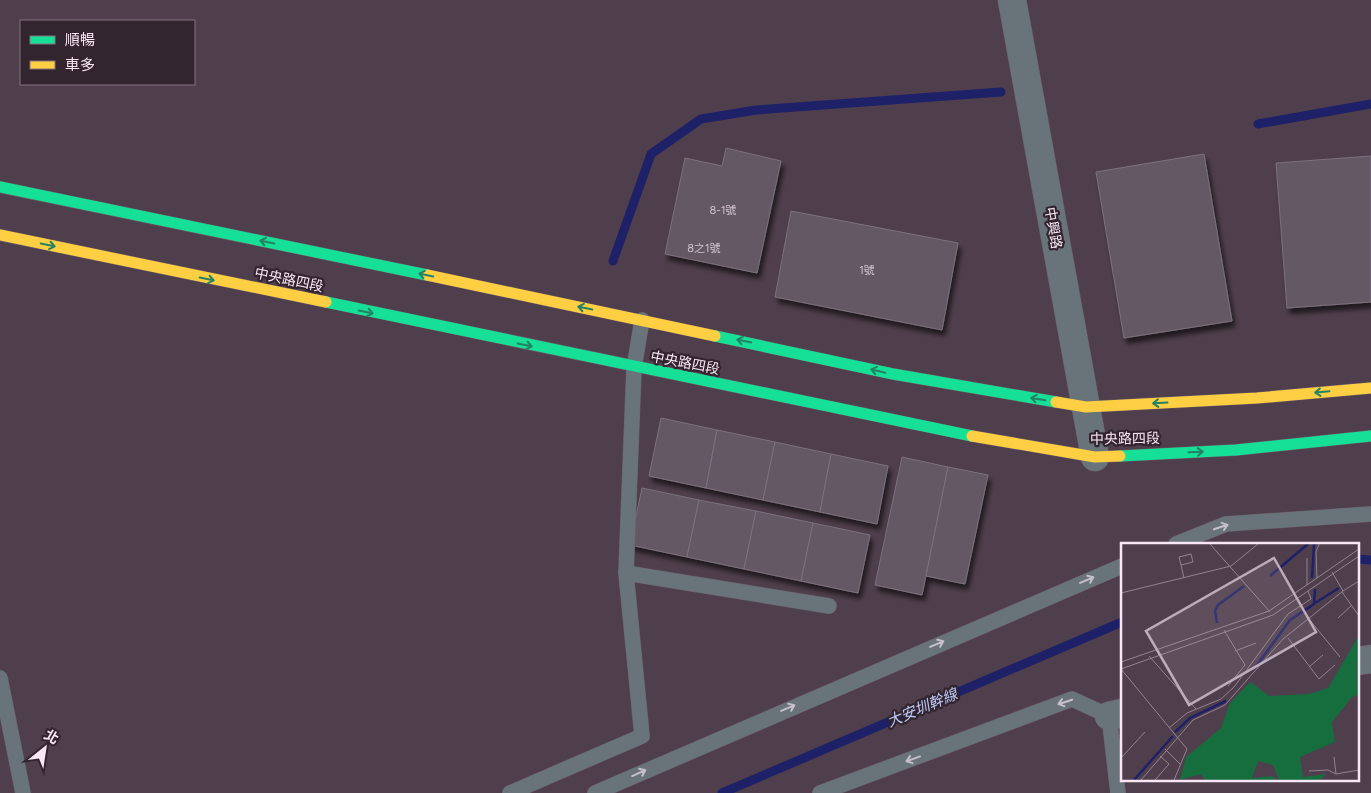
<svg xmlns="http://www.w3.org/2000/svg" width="1371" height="793" viewBox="0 0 1371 793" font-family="Figtree,'Noto Sans TC',sans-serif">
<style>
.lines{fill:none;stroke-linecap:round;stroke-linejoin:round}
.stream{stroke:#1e2168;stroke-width:9}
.building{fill:#635864;stroke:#7c717e;filter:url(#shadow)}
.lane-casing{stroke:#695c66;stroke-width:16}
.street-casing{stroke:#695c66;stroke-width:29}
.fast-casing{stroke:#695c66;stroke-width:12}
.slow-casing{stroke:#695c66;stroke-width:12}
.lane{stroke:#69747a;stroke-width:15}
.street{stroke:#69747a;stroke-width:28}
.fast{stroke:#16e098;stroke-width:11}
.slow{stroke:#ffcf43;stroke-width:11}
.oneway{stroke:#248264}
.oneway2{stroke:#c7bfca}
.labels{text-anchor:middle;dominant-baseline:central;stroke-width:4.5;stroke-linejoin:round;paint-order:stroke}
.number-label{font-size:11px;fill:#d4c3d1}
.street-label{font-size:14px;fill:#f9e7f5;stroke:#322530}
.water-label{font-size:15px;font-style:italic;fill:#bdcaf7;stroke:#322530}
.inset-river{fill:none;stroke:#1e2168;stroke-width:2.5}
.inset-road{fill:none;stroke:#938290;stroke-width:1}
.view{fill:#beacba;fill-opacity:0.15;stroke:#beacba;stroke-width:2.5}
.inset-edge{fill:none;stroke:#f9e7f5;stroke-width:2.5}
</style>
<defs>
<filter id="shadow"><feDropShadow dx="3" dy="5.5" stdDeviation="2.5" flood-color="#0009"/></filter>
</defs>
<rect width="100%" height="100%" fill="#4f3f4c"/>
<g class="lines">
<g class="stream">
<path d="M1258 124 1371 104"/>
<path d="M613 261 651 154 701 119 756 110 1001 92"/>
<path d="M1357 559 1371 560"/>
<path d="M722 793 1122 622"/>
</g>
</g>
<g class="building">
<path d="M726 148 781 161 757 273 665 254 685 158 722 166Z"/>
<path d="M1204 154 1232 321 1124 338 1096 172Z"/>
<path d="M1371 156V302L1287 308 1276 163Z"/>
<path d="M791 211 958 243 942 330 775 297Z"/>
<path d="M661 418 717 430 706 488 649 476Z"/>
<path d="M717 430 775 442 763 500 706 488Z"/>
<path d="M775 442 831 454 820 512 763 500Z"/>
<path d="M831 454 888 466 877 524 820 512Z"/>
<path d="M902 457 948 467 922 595 875 585Z"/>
<path d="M948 467 988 475 965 584 926 576Z"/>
<path d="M642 488 699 500 687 557 630 545Z"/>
<path d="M699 500 756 511 744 569 687 557Z"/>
<path d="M756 511 813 523 801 581 744 569Z"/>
<path d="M813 523 870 535 858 593 801 581Z"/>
</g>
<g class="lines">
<defs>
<g id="lane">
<path d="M1176 544 1226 524 1371 514"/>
<path d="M626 573 829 606"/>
<path d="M0 678 23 793"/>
<path d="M510 793 642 736 626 573 634 368 642 320"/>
<path d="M595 793 1122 566"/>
<path d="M820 793 1072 699 1109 716 1118 793"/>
</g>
<g id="street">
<path d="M1012 0 1095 457"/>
<path d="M1357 661 1371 659"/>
<path d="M1109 716 1122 713"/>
</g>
<g id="fast">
<path d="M0 187 427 275"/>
<path d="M326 302 972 436"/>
<path d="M715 336 893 374 1056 402"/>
<path d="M1120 456 1236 450 1371 436"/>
</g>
<g id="slow">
<path d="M0 235 326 302"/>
<path d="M427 275 715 336"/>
<path d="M1056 402 1086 407 1257 398 1371 388"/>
<path d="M972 436 1095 457 1120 456"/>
</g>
</defs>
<use href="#lane" class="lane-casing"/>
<use href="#street" class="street-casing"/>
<use href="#fast" class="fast-casing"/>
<use href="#slow" class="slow-casing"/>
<use href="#lane" class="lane"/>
<use href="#street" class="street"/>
<use href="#fast" class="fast"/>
<use href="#slow" class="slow"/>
</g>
<defs><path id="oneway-shaft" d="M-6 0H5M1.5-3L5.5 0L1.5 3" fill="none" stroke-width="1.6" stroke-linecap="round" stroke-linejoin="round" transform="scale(1.25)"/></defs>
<g class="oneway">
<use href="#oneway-shaft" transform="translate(267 242) rotate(-168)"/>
<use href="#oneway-shaft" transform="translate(48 245) rotate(12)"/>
<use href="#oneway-shaft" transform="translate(426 275) rotate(-168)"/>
<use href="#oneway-shaft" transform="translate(207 279) rotate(12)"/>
<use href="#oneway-shaft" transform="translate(585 308) rotate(-168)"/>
<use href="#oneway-shaft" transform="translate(366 312) rotate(12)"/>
<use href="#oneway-shaft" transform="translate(744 341) rotate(-168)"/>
<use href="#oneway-shaft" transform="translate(525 345) rotate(12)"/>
<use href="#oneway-shaft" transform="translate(878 371) rotate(-167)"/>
<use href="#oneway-shaft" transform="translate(1322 392) rotate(175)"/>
<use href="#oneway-shaft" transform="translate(1038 399) rotate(-170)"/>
<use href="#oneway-shaft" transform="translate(1160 403) rotate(177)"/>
<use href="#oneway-shaft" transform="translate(1196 452) rotate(-2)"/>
</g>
<g class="oneway2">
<use href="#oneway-shaft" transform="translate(1221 527) rotate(-18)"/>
<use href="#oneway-shaft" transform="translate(1087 580) rotate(-23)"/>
<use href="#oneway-shaft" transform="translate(937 644) rotate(-23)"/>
<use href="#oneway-shaft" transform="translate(1065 702) rotate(162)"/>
<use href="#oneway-shaft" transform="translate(788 708) rotate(-23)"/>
<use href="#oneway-shaft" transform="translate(913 759) rotate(160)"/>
<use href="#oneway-shaft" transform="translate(639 773) rotate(-24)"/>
</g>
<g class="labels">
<g class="number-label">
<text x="723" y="210">8-1號</text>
<text x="704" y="248">8之1號</text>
<text x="867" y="270">1號</text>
</g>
<g class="street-label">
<text transform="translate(1053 228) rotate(80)">中興路</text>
<text transform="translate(289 280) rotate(12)">中央路四段</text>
<text transform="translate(685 363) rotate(11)">中央路四段</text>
<text transform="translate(1125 439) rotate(-1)">中央路四段</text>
</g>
<g class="water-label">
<text transform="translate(922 708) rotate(-23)">大安圳幹線</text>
</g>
</g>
<g transform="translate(1121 543)">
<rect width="238" height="238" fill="#4f3f4c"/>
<path d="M237 94V152L231 154 211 179 214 199 179 214 182 234 205 231 199 237H158L152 222 137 218 131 235 151 233 156 237H84L80 231 59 237 65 214 100 185 109 160 129 139 148 153 188 151 207 145Z" fill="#166e3f"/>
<path class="inset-river" d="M149 33 187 1M191 35 193 1M194 60 218 45M96 80 94 68 97 62 123 43M134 125 169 77 193 61 194 46M54 189 69 175 105 158M13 237 52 193"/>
<path class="inset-road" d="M89 1 149 69M60 22 72 19 70 11 58 14 60 22 63 35M196 35 195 9 198 1M186 42V15M222 48 238 38M221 49 238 73M0 50 110 23 137 1M217 75 230 63M188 76 219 114M103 87 124 122 107 143M167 95 198 136 214 122M114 108 135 100M28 113 75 166M0 119 148 68 238 6M188 124 202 112M0 126 66 206 53 237M0 126 152 72 238 13M48 185 66 170 100 156 113 144 167 71 190 56 187 48M44 206 59 221M213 214 215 231M0 215 24 189M188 228 207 227 215 231M215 231 238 227M20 237 72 177 104 162 162 96 222 48 211 29M34 237 48 221 39 213"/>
<path class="view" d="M153 15 195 89 68 162 25 88Z"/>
<rect width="238" height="238" class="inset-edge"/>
</g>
<rect x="20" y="20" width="175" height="65" fill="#322530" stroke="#82737f"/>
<rect x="30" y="36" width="25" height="8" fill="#16e098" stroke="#82737f"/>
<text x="65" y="45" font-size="15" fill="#f9e7f5">順暢</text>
<rect x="30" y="61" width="25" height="8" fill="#ffcf43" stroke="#82737f"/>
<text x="65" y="70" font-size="15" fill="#f9e7f5">車多</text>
<g transform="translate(45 748) rotate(30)" stroke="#322530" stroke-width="4" paint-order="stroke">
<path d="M0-4L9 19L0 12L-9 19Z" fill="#f9e7f5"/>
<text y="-8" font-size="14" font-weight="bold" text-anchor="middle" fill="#f9e7f5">北</text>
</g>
</svg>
